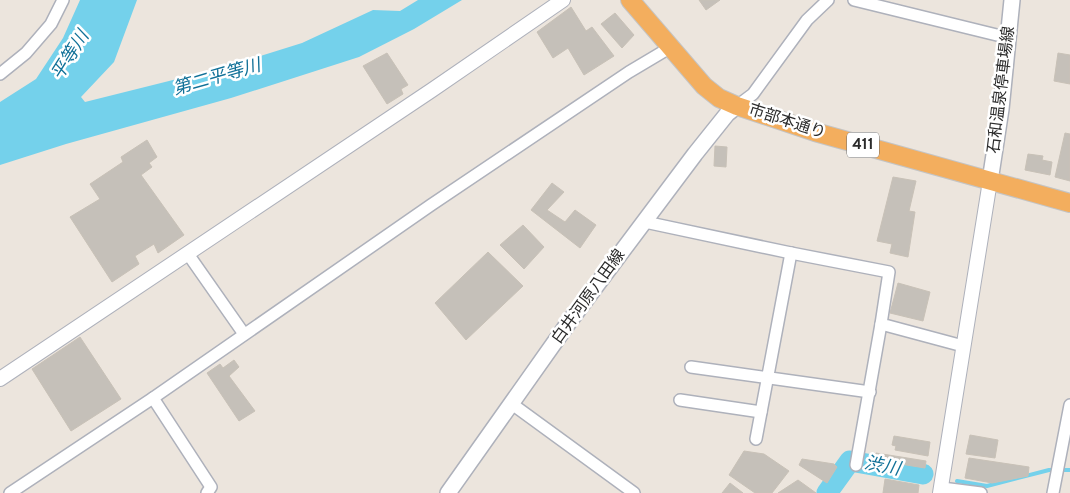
<svg xmlns="http://www.w3.org/2000/svg" width="1070" height="493" viewBox="0 0 1070 493" font-family="Overpass,'Noto Sans JP',sans-serif">
<style>
.water{fill:#74d1eb}
.lines{fill:none;stroke-linecap:round;stroke-linejoin:round}
.stream{stroke:#74d1eb;stroke-width:4}
.river{stroke:#74d1eb;stroke-width:21}
.building{fill:#c5c0b9;stroke:#c8c1b7}
.minor-casing{stroke:#aeb1bb;stroke-width:14}
.tertiary-casing{stroke:#aeb1bb;stroke-width:16}
.secondary-casing{stroke:#aeb1bb;stroke-width:18}
.trunk-casing{stroke:#c4c4c4;stroke-width:20}
.minor{stroke:#fff;stroke-width:11}
.tertiary{stroke:#fff;stroke-width:14}
.secondary{stroke:#fff;stroke-width:15}
.trunk{stroke:#f3ae5e;stroke-width:18}
.labels{text-anchor:middle;dominant-baseline:central;stroke-width:5;stroke-linejoin:round;paint-order:stroke}
.shield{fill:#fff;stroke:#6b6b6b;stroke-width:1}
.shield-label{font-size:15px;font-weight:bold;fill:#2b2b2b}
.street-label{font-size:16px;fill:#2b2b2b;stroke:#fff}
.water-label{font-size:18px;font-style:italic;fill:#117198;stroke:#fff}
</style>
<rect width="100%" height="100%" fill="#ece5dd"/>
<path class="water" d="M80 0H137L114 62 81 97 85 102 229 66 302 43 373 10 400 11 418 0H462L414 29 359 57 231 98 66 144 0 165V102L36 79 63 38Z"/>
<g class="lines">
<path class="stream" d="M957 481 987 486 1049 470H1070"/>
<path class="river" d="M827 493 850 461 923 474"/>
</g>
<g class="building">
<path d="M699 0H720L706 10Z"/>
<path d="M571 7 586 31 592 27 614 56 584 75 568 48 553 58 537 32Z"/>
<path d="M615 13 634 35 622 48 601 24Z"/>
<path d="M387 53 408 85 401 89 403 94 387 104 363 66Z"/>
<path d="M1058 53 1070 55V84L1054 81Z"/>
<path d="M1065 133 1070 134V181L1055 177Z"/>
<path d="M147 140 157 157 149 163 152 167 141 175 184 235 158 253 154 244 135 256 139 264 112 282 70 217 100 199 90 184 123 162 121 157Z"/>
<path d="M715 146 727 147 726 167 714 166Z"/>
<path d="M1028 154 1043 156 1042 160 1052 162 1050 175 1025 170Z"/>
<path d="M893 177 916 181 909 211 915 212 908 257 890 253 892 244 877 241Z"/>
<path d="M552 183 564 192 547 210 565 222 575 210 596 225 580 248 531 210Z"/>
<path d="M523 225 544 247 524 269 500 245Z"/>
<path d="M488 252 523 286 466 340 435 303Z"/>
<path d="M898 283 930 292 923 321 890 313Z"/>
<path d="M80 337 121 399 71 431 32 369Z"/>
<path d="M234 360 239 367 229 376 255 411 239 421 207 373 220 364 223 368Z"/>
<path d="M970 435 998 440 995 458 966 454Z"/>
<path d="M894 436 930 442 928 456 895 450 896 446 892 445Z"/>
<path d="M744 451 764 454 789 471 772 493H755L729 475Z"/>
<path d="M876 453 926 461 925 468 875 460Z"/>
<path d="M969 458 1029 467 1028 476 992 483 965 478Z"/>
<path d="M802 459 834 464 837 467 827 483 799 465Z"/>
<path d="M885 479 919 485 918 493H883Z"/>
<path d="M798 480 816 493H778Z"/>
<path d="M730 483 743 493H722Z"/>
</g>
<g class="lines">
<defs>
<g id="minor">
<path d="M854 0 1009 38"/>
<path d="M0 74 26 53 51 24 63 0"/>
<path d="M737 106 753 94 807 20 828 0"/>
<path d="M645 222 791 253 889 272 881 324 963 346"/>
<path d="M188 254 244 334"/>
<path d="M691 367 870 392"/>
<path d="M153 398 211 487 207 493"/>
<path d="M680 400 761 412"/>
<path d="M512 404 634 493"/>
<path d="M756 439 791 253"/>
<path d="M856 465 881 324"/>
<path d="M942 488 981 493"/>
<path d="M10 493 153 398 431 205 629 72 671 47"/>
<path d="M1053 493 1070 405"/>
</g>
<g id="tertiary">
<path d="M0 379 432 90 563 0"/>
<path d="M940 493 990 181"/>
</g>
<g id="secondary">
<path d="M990 181 1001 109 1012 0"/>
<path d="M448 493 569 322 695 154 727 114 737 106"/>
</g>
<path id="trunk" d="M630 0 704 86 719 98 737 106 815 132 1070 203"/>
</defs>
<use href="#minor" class="minor-casing"/>
<use href="#tertiary" class="tertiary-casing"/>
<use href="#secondary" class="secondary-casing"/>
<use href="#trunk" class="trunk-casing"/>
<use href="#minor" class="minor"/>
<use href="#tertiary" class="tertiary"/>
<use href="#secondary" class="secondary"/>
<use href="#trunk" class="trunk"/>
</g>
<g class="labels">
<rect class="shield" x="847" y="132.5" width="32" height="25" rx="4"/>
<g class="shield-label">
<text x="863" y="145">411</text>
</g>
<g class="street-label">
<text transform="translate(1002 90) rotate(-83)">石和温泉停車場線</text>
<text transform="translate(787 122) rotate(18)">市部本通り</text>
<text transform="translate(589 297) rotate(-54)">白井河原八田線</text>
</g>
<g class="water-label">
<text transform="translate(71 56) rotate(-58)">平等川</text>
<text transform="translate(217 78) rotate(-16)">第二平等川</text>
<text transform="translate(882 467) rotate(11)">渋川</text>
</g>
</g>
</svg>
